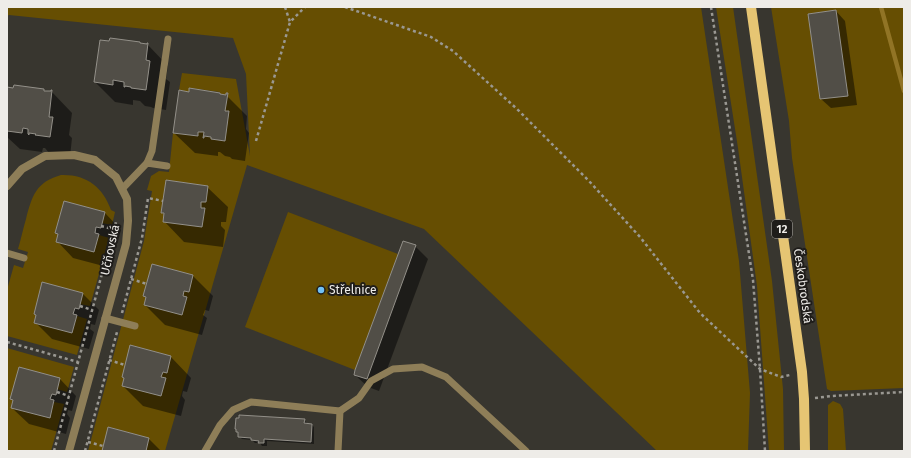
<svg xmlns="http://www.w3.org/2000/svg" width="911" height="458" viewBox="0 0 911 458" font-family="'Fira Sans',sans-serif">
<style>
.green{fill:#664e02;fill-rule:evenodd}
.shadow{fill:#0007}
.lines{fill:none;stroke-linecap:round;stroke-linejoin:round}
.stream{stroke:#917425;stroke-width:4.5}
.building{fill:#514e47;stroke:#939089}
.path{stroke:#9a9892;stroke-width:2.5;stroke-dasharray:3 3;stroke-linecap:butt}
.service{stroke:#8e7e58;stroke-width:7}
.minor{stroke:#8e7e58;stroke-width:8}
.primary{stroke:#e6c573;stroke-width:10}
.poi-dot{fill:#71c1f5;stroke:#1f1d1a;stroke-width:1.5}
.labels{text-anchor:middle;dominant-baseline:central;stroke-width:4;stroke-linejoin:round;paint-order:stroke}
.shield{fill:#1f1d1a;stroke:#b0aeaa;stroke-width:1}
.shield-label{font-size:11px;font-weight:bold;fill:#eeece8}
.street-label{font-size:12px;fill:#eeece8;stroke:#1f1d1a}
.poi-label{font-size:12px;fill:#eeece8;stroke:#1f1d1a;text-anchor:start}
</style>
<rect width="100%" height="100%" fill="#38362f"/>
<g class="green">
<path d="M7 7H701L739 261 750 393 748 451H657L424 229 247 165 165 451H146L149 438 109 427 102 451H88L144 241 152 191 147 190 151 176 159 171 169 172 173 133 197 136 198 132H204L203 138H204V136L211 137V139L225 141 229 112 225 111 228 94 226 95 220 94V92L190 88 189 92 179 90 182 73 236 79 250 156 246 74 233 38 9 15 7 16ZM166 180 208 186 206 202H201V208H205L202 227 163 222 164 213H161ZM152 264 193 275 189 291H184L183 296 187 298 182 315 144 305 146 297 143 296ZM131 345 171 356 167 372H163L161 377 165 379 161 396 122 386 124 378 122 377Z"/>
<path d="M716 7H733L772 281 783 389 784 451H769L757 286 738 148Z"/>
<path d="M771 7H904V388L831 391 827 389 792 158 789 121ZM836 10 848 95 820 99 808 14Z"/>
<path d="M61 175C86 174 103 187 111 210L115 212 112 225 102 223 105 212 64 201 55 233 58 234 56 242 94 252 99 235 109 238 90 306 80 304 83 293 42 282 34 314 36 315 34 323 72 333 77 316 87 319 77 355 7 336V290L14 265 23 268 28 252 18 249C21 239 23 229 26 219 32 196 36 182 61 175Z"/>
<path d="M288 212 398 254 355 370 245 327Z"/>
<path d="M7 348 74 367 67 392 57 389 60 378 19 367 11 399 13 400 11 408 49 418 54 402 64 404 51 451H7Z"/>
<path d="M833 401 840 404 843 409 846 451H828V405Z"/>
</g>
<g class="shadow">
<path d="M836 11 845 21 857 105 831 108 821 99Z"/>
<path d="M140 43 142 45H148L168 66 166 79 170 82 166 110 153 108 151 107 145 106 140 101 133 100V105L115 102 95 82Z"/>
<path d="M7 88 44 90 46 92H52L72 113 69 135 72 138 70 157 49 153 45 148H43L42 152 20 149 7 137Z"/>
<path d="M221 95 227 96 247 116 246 129 249 133 245 161 232 159 230 157 225 156 220 152H218V156L195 153 174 133Z"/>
<path d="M207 187 228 207 226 222H221V226L225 230 223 247 184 242 164 221 165 215 162 213Z"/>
<path d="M105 213 121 230 117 244 113 243 112 248 115 251 111 268 73 258 57 241 59 235 56 233Z"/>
<path d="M415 246 428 259 379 391 368 387 355 375Z"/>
<path d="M193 276 213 296 209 311 205 310 203 315 207 318 202 335 165 325 145 305 146 298 144 296Z"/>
<path d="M43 283 83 294 99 310 95 325 91 324 90 329 94 332 89 349 52 339 35 322Z"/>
<path d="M131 346 171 357 191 378 187 392 183 391 182 396 185 400 181 416 143 406 123 386 125 379 123 377Z"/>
<path d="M20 368 60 379 76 396 72 411 68 410 67 414 70 418 66 434 29 424 12 408 14 401 12 399Z"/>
<path d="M304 420 307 423V424H311L314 427V444L267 441V446H262L260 443H255L252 440 242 439 239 436V433L236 429Z"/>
<path d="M109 429 149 439 161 451H103Z"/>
</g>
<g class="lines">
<path class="stream" d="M881 7 904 91"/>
</g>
<g class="building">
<path d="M836 10 848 96 820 99 808 14Z"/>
<path d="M110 38 140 42V43L147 44V43H148L146 60 150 61 146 90 131 88V87L125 86V87H124V82L113 80V85L94 82 100 40 109 41Z"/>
<path d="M14 85 44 89V91H51V90H52L49 117H53L50 137 35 135 36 134 29 133V135L28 134V129L23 128 22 133 7 131V87L13 88Z"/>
<path d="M189 88 220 93V94L226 95V93H228L225 111H229L225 141 211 139V137L204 136V138H203L204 132H198V136L173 133 179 90 189 92Z"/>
<path d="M166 180 208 186 206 202H201V208H205L202 227 163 222 164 213H161Z"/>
<path d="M64 201 105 212 101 228 96 227 95 233 99 234 94 252 56 242 58 234 55 233Z"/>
<path d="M403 241 416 245 367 379 354 375 355 370Z"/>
<path d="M152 264 193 275 189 292 184 291 183 296 187 297 182 315 144 305 146 297 143 296Z"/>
<path d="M42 282 83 293 79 309 75 308 73 314 77 315 72 333 34 323 36 315 34 314Z"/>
<path d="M130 345 171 356 167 373 163 372 161 377 166 378 161 396 122 386 124 378 122 377Z"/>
<path d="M19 367 60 378 56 395 52 394 50 399 54 400 50 418 11 408 13 400 10 399Z"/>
<path d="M239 415 305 419 304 423 312 424 311 442 264 439V443H258L259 441 251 440V438L238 437V432H236V429H235L236 418H239Z"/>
<path d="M108 427 149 438 146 451H102Z"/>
</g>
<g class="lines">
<g class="path">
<path d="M285 7 290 22"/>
<path d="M345 7 431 37 453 51 517 109 589 181 640 237 700 313 760 369 781 377 790 375"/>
<path d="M711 7 753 280 760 369 765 451"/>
<path d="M256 141 290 22 305 7"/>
<path d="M101 226 113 229"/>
<path d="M131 279 147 284"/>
<path d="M80 306 92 310"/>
<path d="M122 313 142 238 148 198 163 201"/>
<path d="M7 342 78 362"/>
<path d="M109 360 125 365"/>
<path d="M57 392 69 396"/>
<path d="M815 398 832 396 904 392"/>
<path d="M88 442 103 446"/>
<path d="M54 451 116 222"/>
<path d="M85 451 117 332"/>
</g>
<g class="service">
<path d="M147 163 152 151 168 39"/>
<path d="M122 189 147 163 167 166"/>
<path d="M7 253 24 258"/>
<path d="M105 318 135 326"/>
<path d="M205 451 220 425 233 410 251 402 340 411 359 398 371 381 393 369 422 367 446 377 526 451"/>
<path d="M338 451 340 411"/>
</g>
<path class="minor" d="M7 186 22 169 45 156 74 155 95 160 116 177 127 199 128 221 126 244 69 451"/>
<path class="primary" d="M751 7 802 372 804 399 805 451"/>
</g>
<circle class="poi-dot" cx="321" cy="290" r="4"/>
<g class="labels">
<rect class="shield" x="772" y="220" width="20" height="18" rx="3"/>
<g class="shield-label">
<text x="782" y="229">12</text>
</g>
<g class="street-label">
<text transform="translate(110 250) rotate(-78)">Učňovská</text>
<text transform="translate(803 286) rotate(82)">Českobrodská</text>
</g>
<g class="poi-label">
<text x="329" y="290">Střelnice</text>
</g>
</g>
<rect width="911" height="458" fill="none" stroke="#eeece8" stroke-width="16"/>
</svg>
